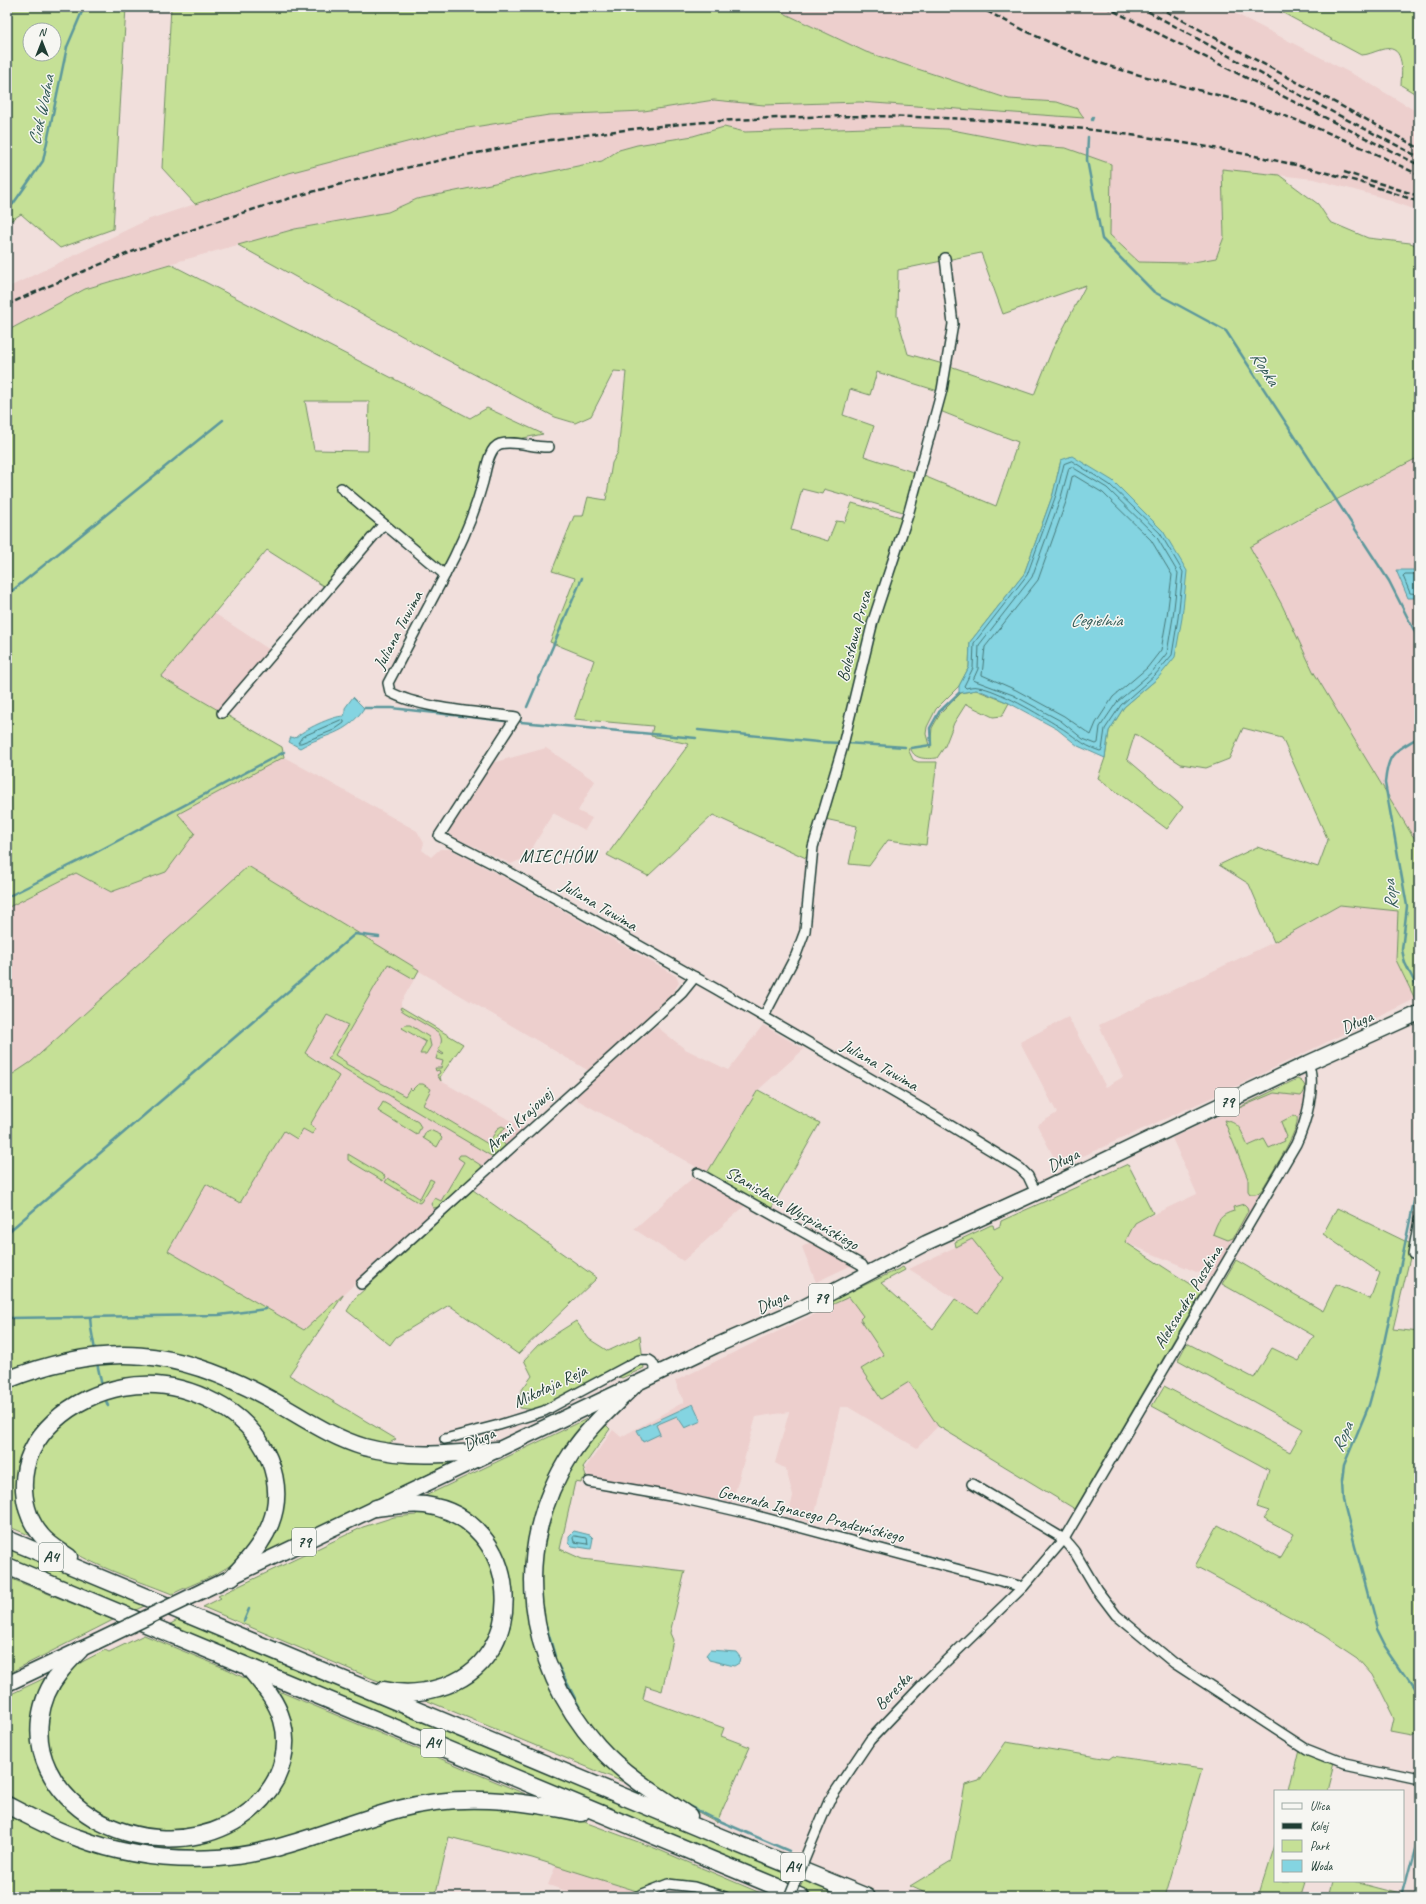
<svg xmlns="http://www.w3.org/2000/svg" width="1426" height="1904" viewBox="0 0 1426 1904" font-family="Caveat,sans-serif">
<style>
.built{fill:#edcfcd}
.green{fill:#c5e096;stroke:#728e65;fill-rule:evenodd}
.water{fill:#84d4e1;stroke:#5c989c}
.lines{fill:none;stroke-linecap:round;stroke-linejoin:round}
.shore{stroke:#477979;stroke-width:1}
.stream{stroke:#5c989c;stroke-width:2.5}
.street-casing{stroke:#1f3d34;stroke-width:12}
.primary-casing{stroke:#1f3d34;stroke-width:17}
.highway-casing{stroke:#1f3d34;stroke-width:19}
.street{stroke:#f6f6f2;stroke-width:9}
.primary{stroke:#f6f6f2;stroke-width:14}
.highway{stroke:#f6f6f2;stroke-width:16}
.rail{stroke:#1f3d34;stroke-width:2.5;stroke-dasharray:6 3;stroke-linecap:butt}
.street-bridge-casing{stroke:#1f3d34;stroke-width:12;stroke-linecap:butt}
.primary-bridge-casing{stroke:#1f3d34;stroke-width:17;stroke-linecap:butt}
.street-bridge{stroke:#f6f6f2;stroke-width:9}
.primary-bridge{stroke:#f6f6f2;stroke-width:14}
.labels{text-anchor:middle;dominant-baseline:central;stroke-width:3;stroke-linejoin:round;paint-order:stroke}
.shield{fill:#f6f6f2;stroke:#60746d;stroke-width:1}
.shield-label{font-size:16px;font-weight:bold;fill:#1f3d34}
.street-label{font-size:17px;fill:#1f3d34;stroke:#f6f6f2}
.water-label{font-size:18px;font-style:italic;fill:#335b57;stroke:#f6f6f2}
.neighbourhood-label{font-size:18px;letter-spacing:1px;fill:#1f3d34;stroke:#f6f6f2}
</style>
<rect width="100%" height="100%" fill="#f1dfdc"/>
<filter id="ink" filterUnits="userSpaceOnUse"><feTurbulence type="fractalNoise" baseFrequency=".025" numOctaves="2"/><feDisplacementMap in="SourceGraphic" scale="8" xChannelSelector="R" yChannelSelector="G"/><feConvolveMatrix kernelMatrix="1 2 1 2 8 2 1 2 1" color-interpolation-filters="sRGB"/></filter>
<g filter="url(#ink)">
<g class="built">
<path d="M771 7H1223L1364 80 1419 113V211L1380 197 1314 179 1222 169 1224 237 1216 258 1188 263 1139 262 1110 235 1111 164 1066 148 1036 146 947 129 899 127 745 132 724 127 693 136 619 150 602 161 417 199 388 212 295 229 140 272 85 289 7 331V288L147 220 285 174 449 131 549 115 644 111 714 100 764 105 860 102 1084 118 1057 102 1009 99 866 52Z"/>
<path d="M1419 457V843L1412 835 1313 671 1282 605 1250 547Z"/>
<path d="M214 613 270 650 220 711 161 677Z"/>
<path d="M546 748 595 781 578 811 592 818 585 830 553 813 527 857 511 864 450 835 449 821 492 763Z"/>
<path d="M284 757 417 831 424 843 422 850 431 857 440 849H450L511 881 676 976 679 983 668 1000 589 1071 419 971 401 1002V1007L463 1044 440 1077 441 1081 525 1129 482 1166 305 1330 168 1251 206 1184 240 1203 324 1064 305 1053 326 1015 348 1025 390 954 31 1062 7 1078V908L76 873 111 892 166 872 178 814Z"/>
<path d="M1340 905 1398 911 1396 960 1415 999 1239 1085 1059 1167 1037 1125 1057 1113 1020 1042 1068 1017 1106 1087 1123 1077 1099 1025 1274 942Z"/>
<path d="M763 1025 804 1049 758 1090 707 1173 574 1098 656 1026 685 1049 728 1070Z"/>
<path d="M1297 1079 1303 1082 1305 1089 1302 1123 1293 1142 1211 1278 1124 1242 1135 1223 1197 1194 1172 1138Z"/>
<path d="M696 1175 748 1203 683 1261 634 1229Z"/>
<path d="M972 1239 1003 1278 978 1313 909 1269Z"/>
<path d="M812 1241 852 1265 816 1282 802 1247Z"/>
<path d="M851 1296 938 1426 917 1448 848 1407H840L813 1522 788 1517 793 1496 786 1469 775 1463 789 1412 756 1417 731 1507 589 1480 585 1468 613 1430 621 1437 684 1402 675 1381Z"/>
<path d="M556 1865 640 1892 629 1897H585L548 1885Z"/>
</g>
<g class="green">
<path d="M7 7H126L113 229 60 248 21 214 7 223ZM30 30H54V54H30Z"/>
<path d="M171 7H771L866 52 1009 99 1057 102 1078 109 1084 118 860 102 764 105 714 100 644 111 549 115 449 131 285 174 195 204 162 168Z"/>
<path d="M1272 7H1419V96L1401 85C1402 69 1405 42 1380 50 1373 52 1368 55 1361 55Z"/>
<path d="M724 127 745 132 899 127 947 129 1036 146 1066 148 1111 164 1110 235 1139 262 1188 263 1216 258 1224 237 1222 169 1279 175 1318 204 1330 222 1368 238 1410 243 1419 246V457L1309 514 1250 547 1282 605 1313 671 1412 835 1419 843V997L1415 999 1396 960 1398 911 1340 905 1274 942 1249 884 1219 865 1257 847 1318 867 1328 840 1282 738 1243 728 1229 759 1206 768 1181 764 1135 734 1127 759 1183 807 1167 829 1098 778 1105 758 1109 731 1124 707 1158 678 1061 460 1053 494 1024 574 970 642 969 667 959 686 936 709 927 727 926 734 930 749 932 728 940 714 961 693 976 690 1009 703 1002 716 993 717 966 704 954 723 945 746 937 758C928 759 914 760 911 749H908L913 760 918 762H937L926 845 888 840 869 866 849 864 857 826 825 819 808 859 713 815 648 876 607 855 689 744 651 736 653 726 574 719 594 660 550 642 575 578 552 571 574 516H583L588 497 606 500 612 463 618 452 626 372 614 371 591 416 575 423 555 417 413 342 238 245 295 229 388 212 417 199 602 161 619 150 637 145 693 136ZM981 253 1003 314 1086 285 1052 350 1034 395 950 366 940 411 1018 442 996 506 924 476 885 597 904 518 852 503 845 522 836 521 828 541 791 530 802 489 822 494 824 489 903 512H906L916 473 864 456 874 426 843 415 850 389 870 395 877 372 938 391 943 364 908 354 897 316 898 270Z"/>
<path d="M170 264 470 418 487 408 543 434 514 440H497L489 451 472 510 444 569 383 520 325 587 267 550 161 677 282 747 284 757 178 814 195 833 166 872 111 892 76 873 7 908V331L85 289ZM305 401H369L368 451 314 450Z"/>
<path d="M248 866 419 970 414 979 388 964 335 1055 346 1062V1064L405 1096 410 1088 412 1090 418 1084H423L431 1089 423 1105 488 1144 498 1128 502 1126 506 1128 497 1136 506 1146 493 1157 328 1059 348 1025 327 1015 305 1053 339 1076 310 1125 316 1129 312 1134 303 1129 297 1139 284 1131 240 1203 206 1184 168 1251 304 1330 344 1294 289 1375 396 1439 383 1447 363 1442 158 1352 7 1375V1078L31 1062Z"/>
<path d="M401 1007 463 1044 440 1077 441 1081 437 1075 440 1073 439 1070 436 1071 435 1068H441L443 1061 436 1059 438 1052 443 1055 444 1054 438 1050C442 1043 443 1039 438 1032L404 1012 400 1009Z"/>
<path d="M405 1025H410L429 1037 431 1046 426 1054H420L426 1042 402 1028Z"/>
<path d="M1297 1079C1306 1082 1307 1090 1301 1096L1274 1093 1232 1111Z"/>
<path d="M758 1090 820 1123 771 1209 707 1173Z"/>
<path d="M383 1102 418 1122 421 1127 417 1135 378 1111Z"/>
<path d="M1294 1115 1297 1117C1301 1128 1268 1179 1261 1191L1256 1194H1250L1248 1191V1179L1224 1120C1242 1123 1241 1133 1248 1146L1264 1139 1269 1148 1285 1141 1284 1139 1287 1137 1281 1122Z"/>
<path d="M430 1130 441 1135 440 1136 442 1138 437 1147 423 1138 426 1132Z"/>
<path d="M348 1154 385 1176 383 1181 348 1160Z"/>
<path d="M460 1155H465L482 1166 481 1169 440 1207 433 1208 431 1204 435 1198 441 1201 464 1162 458 1158Z"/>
<path d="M1128 1164 1153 1213 1135 1223 1125 1242 1202 1292 1075 1509 938 1426 909 1382 881 1399 861 1369 884 1355 860 1319 863 1316 849 1297 816 1312 812 1310 903 1267 905 1270 881 1283 933 1329 955 1299 978 1313 1003 1278 972 1239 956 1247 955 1242 991 1225H993L994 1229 1000 1226 1001 1221Z"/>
<path d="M388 1178 419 1198V1200L430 1179 434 1181 421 1202 419 1203 385 1182Z"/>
<path d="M473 1190 597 1278 518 1354 449 1305 396 1337 390 1345 347 1311 355 1298Z"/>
<path d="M1244 1204 1247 1207 1248 1211 1233 1238 1228 1240 1213 1234C1218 1220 1220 1215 1234 1211L1233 1207Z"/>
<path d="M1337 1208 1413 1245 1393 1329 1419 1332V1732L1412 1736 1391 1732 1394 1719 1371 1673 1357 1657 1324 1635 1195 1566 1218 1525 1280 1558 1294 1534 1263 1518 1269 1511 1257 1507 1269 1470 1152 1406 1164 1386 1290 1452 1303 1429 1178 1360 1187 1343 1254 1378 1272 1348 1299 1361 1314 1336 1222 1284 1236 1260 1323 1311 1336 1284 1370 1299 1380 1273 1323 1234Z"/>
<path d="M576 1321 589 1339 608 1351 640 1336 644 1368 622 1378 607 1373 536 1410 520 1408 521 1391 532 1376 524 1360 538 1345Z"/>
<path d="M138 1360 216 1377 323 1436 462 1458 259 1556 283 1497 243 1413 120 1381 25 1451 34 1537 7 1526V1385L58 1367Z"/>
<path d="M172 1392C186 1397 206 1402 218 1410 235 1421 256 1440 264 1461 277 1495 269 1530 243 1555 222 1575 196 1582 172 1594 133 1578 67 1559 42 1526 35 1516 31 1503 31 1492 30 1477 32 1464 39 1451 50 1426 95 1399 121 1393 135 1390 157 1393 172 1392Z"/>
<path d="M597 1414 533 1531 544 1667 633 1786 423 1699C439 1695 454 1691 469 1682 500 1663 518 1620 511 1584 509 1573 506 1555 497 1547 492 1542 483 1538 476 1534 457 1523 438 1511 419 1499Z"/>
<path d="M605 1424 610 1429 583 1467 587 1480 582 1479 581 1483 575 1482 560 1549 582 1559 685 1571 670 1633 673 1640 662 1691 646 1686 643 1699 724 1728 721 1736 750 1747 717 1822 664 1794 603 1744 573 1703 551 1655 538 1584 547 1515 575 1456Z"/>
<path d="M418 1511 437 1514 464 1528 487 1554 498 1587 495 1624 481 1651 462 1670 424 1686 396 1687 373 1679 203 1607 221 1598 218 1596 363 1527 394 1517 416 1515Z"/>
<path d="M7 1546 149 1604 131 1612 7 1561Z"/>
<path d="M7 1577 113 1620 7 1674Z"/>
<path d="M181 1618 791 1871 786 1884 167 1626Z"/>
<path d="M144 1635 229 1670 248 1680 255 1685 278 1723 277 1765 246 1807 203 1829 165 1834 105 1819 59 1780 44 1736 51 1697 66 1677 80 1663 105 1650 109 1652Z"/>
<path d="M51 1675 36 1754 108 1831 218 1832 286 1767 269 1687 542 1801 503 1796 210 1854 117 1846 7 1802V1696Z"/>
<path d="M1006 1742 1109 1759 1113 1756 1202 1769 1165 1897H934L910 1886 951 1861 965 1785 979 1781Z"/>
<path d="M1299 1749 1333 1764 1326 1791H1289Z"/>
<path d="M460 1806 515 1807 579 1820 652 1847 770 1897H730L720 1892 669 1880 661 1882 640 1892 532 1858 449 1837 435 1897H7V1810L169 1863 391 1817Z"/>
<path d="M1275 1846V1881H1305L1300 1897H1259Z"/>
<path d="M805 1877 853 1897H817L799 1890Z"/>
<path d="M1334 1881H1354L1400 1893 1399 1897H1330Z"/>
</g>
<g class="water">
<path d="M1072 456 1113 481 1163 531 1187 571 1182 618 1175 657 1158 678 1124 707 1109 731 1105 758 1078 746 1057 729 1009 703 981 691 976 690 959 693V686L969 667 970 642 1024 574 1053 494 1061 460Z"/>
<path d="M1396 570H1419V598H1408Z"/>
<path d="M353 697 364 708C346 736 325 733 300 748L289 742 291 737 295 738C303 730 332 716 344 716L345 713V708Z"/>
<path d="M693 1404 701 1421 685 1428 677 1416 656 1425 660 1434 643 1442 637 1430Z"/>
<path d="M574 1531 590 1535 593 1538 591 1549 572 1546 569 1543V1536Z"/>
<path d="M710 1650 736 1652 740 1657 739 1663 734 1666 709 1660 706 1655Z"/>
</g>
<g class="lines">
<g class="shore">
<path d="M1072 461 1110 485 1160 533 1183 572 1178 618 1172 655 1155 675 1121 705 1105 729 1102 750 1100 751C1081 745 1074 735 1058 726 1040 715 997 689 978 687 974 686 970 687 966 688L964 686 973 668 974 643 1027 575 1056 495 1064 464Z"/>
<path d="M1072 467 1107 488 1156 536 1178 573 1173 617 1167 653 1152 672 1117 702 1100 727 1098 743 1096 744 1083 739 1061 721 1013 695 973 680 978 669 979 645 1032 577 1061 497 1069 468Z"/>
<path d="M1075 476 1103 493 1151 540 1172 575 1167 616 1161 650 1147 668 1113 697 1096 723 1091 735 1064 716 1016 690 982 675 985 647 1038 580 1067 499 1072 477Z"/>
<path d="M1419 574H1405L1403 576 1410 593 1419 594"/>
<path d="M341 720 344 721V723L334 730 301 743H298L302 737Z"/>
<path d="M575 1536 587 1538 588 1544 574 1542 573 1538Z"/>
</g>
<g class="stream">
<path d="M1092 120 1093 117"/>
<path d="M1088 137 1087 160 1102 239 1154 292 1226 331 1389 581 1419 640"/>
<path d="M7 209 13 204 43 161 67 47 84 7"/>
<path d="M7 595 223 420"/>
<path d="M527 707 582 578"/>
<path d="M364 708H392L505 721"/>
<path d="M521 722 696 738"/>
<path d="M698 730 818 742 841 743"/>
<path d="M1419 737C1394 752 1388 752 1385 783L1407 906 1402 950 1405 963 1419 991"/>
<path d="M846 743 905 747"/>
<path d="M911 748 931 745 930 728 939 712 959 693"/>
<path d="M7 897 93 854 284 752"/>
<path d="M1419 1178 1377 1376 1369 1405 1344 1465 1342 1480 1343 1500 1377 1629 1385 1645 1419 1695"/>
<path d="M7 1233 355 934 379 937"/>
<path d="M90 1317 91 1328 95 1350"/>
<path d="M7 1318 219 1315 266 1309"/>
<path d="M97 1363 102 1386"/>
<path d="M105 1398 108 1406"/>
<path d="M706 1499 735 1506"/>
<path d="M767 1514 960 1565"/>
<path d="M244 1621 249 1609"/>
<path d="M546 1625 555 1656"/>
<path d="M558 1665 583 1714"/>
<path d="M681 1802 713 1818 789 1851"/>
<path d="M1418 1886H1419"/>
<path d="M1401 1897 1419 1828"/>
</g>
<defs>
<g id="street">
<path d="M341 488 445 575 388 683 390 692C420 709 480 712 516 717L439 836 507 871 716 989 933 1115 1020 1168 1028 1176 1036 1193"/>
<path d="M445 575C461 545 474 515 483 482 486 471 488 448 500 444 515 440 534 448 549 447"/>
<path d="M222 713 383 525"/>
<path d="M764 1016 796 955 805 931 813 847 842 749 873 621 908 515 942 390 953 324 945 258"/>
<path d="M698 1173 862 1265 867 1274"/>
<path d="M1413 1254 1419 1220"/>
<path d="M361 1284 682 993 695 977"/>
<path d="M445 1439 499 1425 544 1411 639 1360H649L652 1362 658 1373"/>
<path d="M589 1482 676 1497 750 1514 1023 1587"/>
<path d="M972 1484 1064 1539 1074 1551 1097 1590 1116 1615 1174 1663 1306 1749 1344 1764 1419 1780"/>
<path d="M810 1846 829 1801 870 1740 927 1680 1023 1587 1064 1539 1296 1144C1306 1123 1317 1085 1308 1063"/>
<path d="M635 1897 668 1884 694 1887 725 1897"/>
</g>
<g id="primary">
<path d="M204 1590 715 1346 804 1307 926 1243 1036 1193 1308 1063 1419 1013"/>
<path d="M7 1684 96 1642"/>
</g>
<g id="highway">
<path d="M7 1380C106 1341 177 1348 270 1399 301 1416 330 1437 364 1447 408 1459 452 1454 497 1450"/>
<path d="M634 1385C612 1407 588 1428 571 1454 510 1547 525 1664 598 1746 623 1774 657 1795 689 1816"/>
<path d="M376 1508C392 1506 409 1503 425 1505 522 1518 535 1662 438 1688 421 1693 401 1694 384 1690"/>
<path d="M7 1539 718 1836 867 1897"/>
<path d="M69 1557C59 1550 48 1544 41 1535 30 1522 25 1507 24 1490 21 1435 74 1396 123 1387 155 1381 186 1387 214 1402 238 1414 259 1434 269 1459 289 1509 265 1543 232 1577"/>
<path d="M7 1566 801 1897"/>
<path d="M80 1650C73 1657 66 1664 60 1672 38 1699 33 1738 48 1769 89 1854 230 1865 276 1779 285 1760 288 1740 282 1720 276 1699 261 1683 248 1667"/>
<path d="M7 1805C30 1817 54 1830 78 1838 123 1855 171 1861 218 1858 280 1854 339 1825 399 1809 459 1793 521 1800 581 1813"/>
</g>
</defs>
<use href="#street" class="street-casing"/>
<use href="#primary" class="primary-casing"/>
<use href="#highway" class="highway-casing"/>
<use href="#street" class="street"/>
<use href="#primary" class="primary"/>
<use href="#highway" class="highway"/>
<g class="rail">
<path d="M979 7C1017 27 1056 47 1097 62 1146 79 1196 88 1246 103 1306 121 1363 147 1419 175"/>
<path d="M1106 7 1419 165"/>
<path d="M1140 7 1296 93 1419 157"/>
<path d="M1158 7 1419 148"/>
<path d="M1344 172 1419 196"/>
<path d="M7 305C344 148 723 86 1093 130 1203 144 1314 163 1419 202"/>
</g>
<defs>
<path id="street-bridge" d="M789 1897 810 1846"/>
<path id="primary-bridge" d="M96 1642 204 1590"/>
</defs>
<use href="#street-bridge" class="street-bridge-casing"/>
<use href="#primary-bridge" class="primary-bridge-casing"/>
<use href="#street-bridge" class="street-bridge"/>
<use href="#primary-bridge" class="primary-bridge"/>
</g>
</g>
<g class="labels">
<g class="shield">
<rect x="1215" y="1088" width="24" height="28" rx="3"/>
<rect x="809" y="1284" width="24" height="28" rx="3"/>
<rect x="292" y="1528" width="24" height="28" rx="3"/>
<rect x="39" y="1543" width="24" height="28" rx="3"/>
<rect x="421" y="1729" width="24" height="28" rx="3"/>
<rect x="781" y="1853" width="24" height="28" rx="3"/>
</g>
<g class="shield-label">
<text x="1227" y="1102">79</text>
<text x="821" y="1298">79</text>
<text x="304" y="1542">79</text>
<text x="51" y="1557">A4</text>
<text x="433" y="1743">A4</text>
<text x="793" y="1867">A4</text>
</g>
<g class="street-label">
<text transform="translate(398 630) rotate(-62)">Juliana Tuwima</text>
<text transform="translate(854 636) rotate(-75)">Bolesława Prusa</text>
<text transform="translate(599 905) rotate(30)">Juliana Tuwima</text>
<text transform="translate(1357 1022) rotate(-24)">Długa</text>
<text transform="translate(880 1065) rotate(30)">Juliana Tuwima</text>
<text transform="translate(519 1120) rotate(-43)">Armii Krajowej</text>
<text transform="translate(1063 1160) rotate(-26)">Długa</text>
<text transform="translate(792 1208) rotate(30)">Stanisława Wyspiańskiego</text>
<text transform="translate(1188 1297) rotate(-59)">Aleksandra Puszkina</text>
<text transform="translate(772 1302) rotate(-25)">Długa</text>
<text transform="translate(550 1386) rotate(-25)">Mikołaja Reja</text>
<text transform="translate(479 1439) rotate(-25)">Długa</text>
<text transform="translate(811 1514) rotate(14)">Generała Ignacego Prądzyńskiego</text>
<text transform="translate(893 1691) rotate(-46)">Bereska</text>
</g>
<g class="water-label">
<text transform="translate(41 110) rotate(-78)">Ciek Wodna</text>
<text transform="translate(1265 368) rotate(57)">Ropka</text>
<text x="1096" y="620">Cegielnia</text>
<text transform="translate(1390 895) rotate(-96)">Ropa</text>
<text transform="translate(1342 1437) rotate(-67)">Ropa</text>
</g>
<g class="neighbourhood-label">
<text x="558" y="856">MIECHÓW</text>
</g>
</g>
<rect width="1426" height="1904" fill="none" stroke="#f6f6f2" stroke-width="24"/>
<rect x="12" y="12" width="1402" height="1880" fill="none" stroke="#1f3d34" stroke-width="1.5" filter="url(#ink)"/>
<rect x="1274" y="1790" width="130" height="92" fill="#f6f6f2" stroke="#a0aca6"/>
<rect x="1282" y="1803" width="20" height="6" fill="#f6f6f2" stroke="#a0aca6"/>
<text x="1310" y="1810" font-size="12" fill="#1f3d34">Ulica</text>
<rect x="1282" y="1823" width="20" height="6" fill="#1f3d34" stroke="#a0aca6"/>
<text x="1310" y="1830" font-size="12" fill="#1f3d34">Kolej</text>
<rect x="1282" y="1840" width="20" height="12" fill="#c5e096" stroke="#a0aca6"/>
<text x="1310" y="1850" font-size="12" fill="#1f3d34">Park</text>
<rect x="1282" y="1860" width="20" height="12" fill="#84d4e1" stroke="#a0aca6"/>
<text x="1310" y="1870" font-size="12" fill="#1f3d34">Woda</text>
<g transform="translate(42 42)"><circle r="19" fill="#f6f6f2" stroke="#a0aca6"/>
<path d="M0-3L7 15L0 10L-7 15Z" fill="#1f3d34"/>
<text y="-6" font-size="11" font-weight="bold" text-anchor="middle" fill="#1f3d34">N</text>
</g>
</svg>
